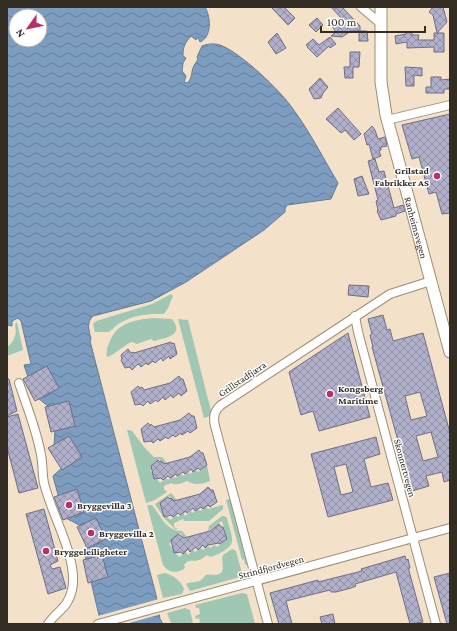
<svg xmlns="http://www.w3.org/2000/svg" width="457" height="631" viewBox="0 0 457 631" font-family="'Crimson Pro',serif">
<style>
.grass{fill:#9fc7b3}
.water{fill:url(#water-waves);stroke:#667b91;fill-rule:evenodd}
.pier{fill:#f3e2c9}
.building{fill:url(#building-cross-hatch);stroke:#6e6d85;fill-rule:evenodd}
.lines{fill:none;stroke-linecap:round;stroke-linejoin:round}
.street-casing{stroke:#9d8d76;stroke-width:10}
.secondary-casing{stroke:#9d8d76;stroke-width:13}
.street{stroke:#fff;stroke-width:8}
.secondary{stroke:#fff;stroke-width:11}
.poi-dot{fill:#bb2f64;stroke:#fff;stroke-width:1.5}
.labels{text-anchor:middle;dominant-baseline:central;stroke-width:3;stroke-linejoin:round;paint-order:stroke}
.poi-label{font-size:10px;font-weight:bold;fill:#322c22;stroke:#fff;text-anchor:start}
.street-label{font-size:10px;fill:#322c22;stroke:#fff}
</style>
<defs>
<pattern id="water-waves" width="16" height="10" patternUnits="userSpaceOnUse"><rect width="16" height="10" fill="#7d9dc0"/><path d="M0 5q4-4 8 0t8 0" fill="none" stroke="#67809c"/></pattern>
<pattern id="building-cross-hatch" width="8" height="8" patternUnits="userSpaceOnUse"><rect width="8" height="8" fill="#b1b0cb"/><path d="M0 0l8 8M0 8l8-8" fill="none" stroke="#918fa4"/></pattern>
</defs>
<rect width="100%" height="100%" fill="#f3e2c9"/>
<g class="grass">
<path d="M171 294 173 296 168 308 164 314C151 314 136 314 124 321 118 323 114 328 109 332H95L93 324 96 321 152 304Z"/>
<path d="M152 318 172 319C185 335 166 338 154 341L151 339 137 344 132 342 129 343 112 355 107 357C106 351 107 347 110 341 117 323 135 320 152 318Z"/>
<path d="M178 319 188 320 211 411 210 416 204 418Z"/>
<path d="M17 322 23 350 7 356V347C15 341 17 334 15 324Z"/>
<path d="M127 430H129L132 431 145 448 154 457H162L167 463 164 464 159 459 151 466 152 468 150 470 153 474 154 479H157L160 483 166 478 168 480 173 476 175 478 181 474 183 476 188 472 190 474 196 470 198 472 207 465 210 481C202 484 195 486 187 481 183 483 176 486 171 483L164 486V489L167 492 155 500 146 503Z"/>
<path d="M171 493 177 500 174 501 169 496 161 503V506L160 507 170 520 176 515 178 517 183 513 185 516 191 511 193 513 198 509 200 511 206 507 208 509 223 505V509L209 521H184L183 519 174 523V527L178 529H175L164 518 155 504Z"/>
<path d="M231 499 248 564 245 565 244 559 242 560 226 500Z"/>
<path d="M147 505H152C161 516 166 531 182 531L187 537 184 538 180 533 171 540 172 542 169 544 173 549 175 554 176 553 179 557 186 552 188 555 193 550 195 552 201 548 203 550 208 546 210 548 215 545 217 547 227 539 222 521 208 531 209 526 222 516H224L227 518C228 524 233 536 232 541 232 548 217 555 211 557L207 555 200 560H197V561C191 560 188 560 184 565L185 568C177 574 169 573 163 565Z"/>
<path d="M232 549 236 551 242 573 240 577 190 591 186 584 188 583 200 581 206 575C210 574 213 575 216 575 228 573 220 562 223 555Z"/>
<path d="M165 573C173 575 181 581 184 589L182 594 163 598 157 575Z"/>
<path d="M242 593 247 594 255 624H197L200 622 199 618 196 619 195 616 200 614 199 608H196L195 605Z"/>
<path d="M185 608 190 610 193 624H174L171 623 167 613Z"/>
</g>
<path class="water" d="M7 7H205C211 17 212 37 200 42L198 37 196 40 191 36C185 43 183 46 183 56L186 58 183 63 182 71 186 76 184 82 187 83C192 79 191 74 193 68 194 64 197 62 198 59L197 57 202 46C207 44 214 43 220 45 240 52 281 91 293 109 310 132 323 158 338 183L331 199 287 205 285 209V212L264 230 186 282 151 301 93 316C86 323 89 330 91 339L90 341 156 595 160 619 163 624H101L85 556 88 544 81 526 64 517 53 476 64 466 54 446 55 430 49 407 38 398 30 383 24 365 31 364 21 321 18 318 12 321V326L7 325ZM16 16H40V40H16Z"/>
<path class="pier" d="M159 599 161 614 126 624H99L98 616Z"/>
<g class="building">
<path d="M271 7H284L295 18 288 25Z"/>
<path d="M331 7H342L360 26V31H367L368 41H359V31H351L342 37 331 36 336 32 332 26 342 19Z"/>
<path d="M433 7H443L447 22 437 33 433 15 429 12Z"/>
<path d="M317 18 323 25 316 32 309 25Z"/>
<path d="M406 32H412V35H419L418 40H434V33H444V52H434V47L407 48V42L396 44 395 36 406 34Z"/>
<path d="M277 33 286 48 276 54 268 42Z"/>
<path d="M330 37 336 44 330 48 329 46 317 57 307 47H308L306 45 313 39 319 45Z"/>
<path d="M350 52H360L359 67H353V78H345L344 67H350Z"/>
<path d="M405 67 422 68V76L414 75V86H406Z"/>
<path d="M431 77H441V80L450 79V89H444V93H426V87H431Z"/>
<path d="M320 78 328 87 323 93 321 98 314 99 309 89Z"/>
<path d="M338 108 361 134 354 140 345 130 341 133 326 119Z"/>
<path d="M450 114V213L442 214 436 192 429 194 419 157 412 159 402 125Z"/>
<path d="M372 126 375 130 378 139 385 137 387 146 381 147V150L379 151 381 156 373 159 369 144 367 145 364 134Z"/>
<path d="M375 159 379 172 384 171 394 208 403 205 405 211 396 214V216L381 220 377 211 378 210 376 201 378 200 368 161Z"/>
<path d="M362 176 369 194 358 196 354 179Z"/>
<path d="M349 285 369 286 368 297 348 295Z"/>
<path d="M383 315 387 330 390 329 393 341 423 333 450 433V480L444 482 442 472 426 476 429 486 412 491 372 347H373L370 335 372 334 368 319ZM420 392 427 416 411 420 405 396ZM431 432 438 457 423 461 416 436Z"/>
<path d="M348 333 370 417 319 431 313 411 301 415 289 372Z"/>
<path d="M171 342V344L174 343 177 354 170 359 169 356 163 361 161 358 155 363 153 361 148 365 146 363 141 367 138 364 132 370 130 367 125 368 121 360 122 359 121 355 128 349 131 353 133 352 134 353Z"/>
<path d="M47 366 59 388 35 401 23 379Z"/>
<path d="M179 376 181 379H183L187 391 181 396 179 393 173 398 171 395 165 400 163 397 158 402 156 400 150 404 148 401 143 406 141 404 135 405 131 392 138 386 140 388 142 387 144 390 170 383Z"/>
<path d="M7 379H9L17 411 7 416Z"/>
<path d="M69 401 75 426 51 432 45 407Z"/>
<path d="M189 413 192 416H194L197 428 190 433 188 431 182 435 181 433 175 437 173 435 168 439 166 437 160 441 158 439 153 443 151 441 144 442 141 429 148 423 150 426 151 424 154 427 180 420Z"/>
<path d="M18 414 38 488 19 493 7 447V417Z"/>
<path d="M69 436 82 457 62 470 48 448Z"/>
<path d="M376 437 380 454 364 459 371 487 388 483 393 500 328 517 311 454ZM346 464 353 492 341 495 334 467Z"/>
<path d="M199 450 201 453H203L207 465 200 470 198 468 193 472 191 469 185 474 183 472 177 476 176 474 170 478 168 476 163 480 161 478 154 479 151 466 158 460 160 462 161 461 164 464 190 457Z"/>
<path d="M208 487 211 490H213L217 502 210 507 208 505 203 509 201 507 195 511 193 508 187 513 186 511 180 515 178 513 173 517 171 515 164 517 160 503 168 497 170 499 171 498 174 501 200 494Z"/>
<path d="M77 489 84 512 63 520 54 497Z"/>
<path d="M44 509 58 561 50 565 52 569 60 567 66 588 48 594 26 514Z"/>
<path d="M96 518 106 539 87 548 77 527Z"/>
<path d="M219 524 221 527H223L227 539 220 544 219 543 208 545 205 548 203 545 198 550 196 547 190 552 188 549 183 554 181 552 174 553 171 540 178 534 184 538 210 531Z"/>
<path d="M102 555 108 577 88 583 83 560Z"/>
<path d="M405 556 406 560 408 559 410 568H409V571L423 622 410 624 396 572 355 584 356 586 351 588 336 592H331L330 590 286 601 292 624H279L270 593 318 580V582L362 571 361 569Z"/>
<path d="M450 573V624H447L434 577Z"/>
<path d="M333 614 335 624H322L320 617Z"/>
</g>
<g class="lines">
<defs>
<g id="street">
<path d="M361 7 381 24"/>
<path d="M387 120 450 105"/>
<path d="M355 316 358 332 436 624"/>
<path d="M19 383C27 407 37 431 41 455 43 464 42 474 44 483 51 514 79 559 72 590 67 610 57 610 48 624"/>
<path d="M98 624 450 528"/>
<path d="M268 624 215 426C213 417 214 411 221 405L390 294 431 281"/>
</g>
<g id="secondary">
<path id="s1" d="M381 7V82L386 115 450 352"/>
</g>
</defs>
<use href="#street" class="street-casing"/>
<use href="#secondary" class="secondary-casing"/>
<use href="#street" class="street"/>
<use href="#secondary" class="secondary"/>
</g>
<g class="poi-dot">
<circle cx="437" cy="176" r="4"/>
<circle cx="330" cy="394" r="4"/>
<circle cx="69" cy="505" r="4"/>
<circle cx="91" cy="533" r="4"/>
<circle cx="46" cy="551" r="4"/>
</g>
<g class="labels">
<g class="poi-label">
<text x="429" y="170" text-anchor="end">Grilstad<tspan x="429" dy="12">Fabrikker AS</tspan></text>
<text x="338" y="388">Kongsberg<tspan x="338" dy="12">Maritime</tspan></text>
<text x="77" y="505">Bryggevilla 3</text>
<text x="99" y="533">Bryggevilla 2</text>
<text x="54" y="551">Bryggeleiligheter</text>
</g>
<g class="street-label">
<text stroke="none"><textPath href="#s1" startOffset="225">Ranheimsvegen</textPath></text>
<text transform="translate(242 379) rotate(-34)">Grillstadfjæra</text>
<text transform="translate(405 468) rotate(75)">Skonnertvegen</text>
<text transform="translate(271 567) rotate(-15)">Strindfjordvegen</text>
</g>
</g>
<rect width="457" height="631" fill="none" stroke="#322c22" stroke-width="16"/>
<g transform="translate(28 28) rotate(237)"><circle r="19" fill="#ffffff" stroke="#adaba7"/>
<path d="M0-3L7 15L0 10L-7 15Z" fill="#bb2f64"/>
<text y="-6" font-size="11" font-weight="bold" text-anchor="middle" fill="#322c22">N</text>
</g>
<path d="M321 26v6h104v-6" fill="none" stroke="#322c22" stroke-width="2"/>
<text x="327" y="26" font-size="12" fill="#322c22" stroke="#ffffff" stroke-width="3" paint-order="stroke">100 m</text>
</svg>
